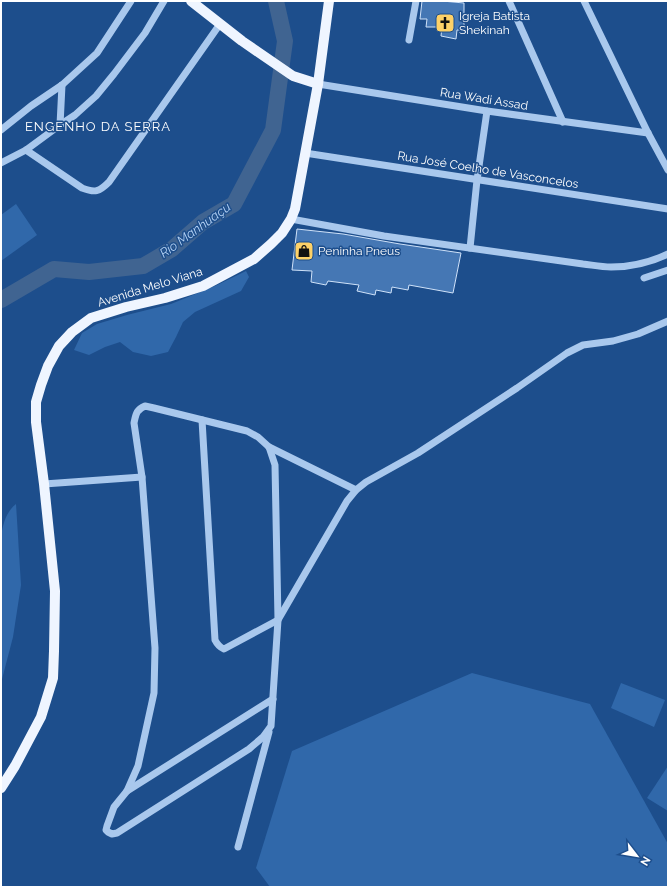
<svg xmlns="http://www.w3.org/2000/svg" width="669" height="888" viewBox="0 0 669 888" font-family="Raleway,sans-serif">
<style>
.green{fill:#3068aa}
.lines{fill:none;stroke-linecap:round;stroke-linejoin:round}
.river{stroke:#406491;stroke-width:16}
.building{fill:#4577b4;stroke:#cfe2f9}
.minor{stroke:#a9c8ed;stroke-width:7}
.major{stroke:#eff5ff;stroke-width:10}
.labels{text-anchor:middle;dominant-baseline:central;stroke-width:3;stroke-linejoin:round;paint-order:stroke}
.poi-label{font-size:12px;fill:#fff;stroke:#1d4e8c;text-anchor:start}
.street-label{font-size:12px;fill:#fff;stroke:#1d4e8c}
.neighbourhood-label{font-size:13px;letter-spacing:1px;fill:#fff;stroke:#1d4e8c}
.water-label{font-size:13px;font-style:italic;fill:#b5d2f4;stroke:#1d4e8c}
</style>
<rect width="100%" height="100%" fill="#1d4e8c"/>
<g class="green">
<path d="M16 204 37 235 1 261V215Z"/>
<path d="M246 271 249 277 241 291 195 312 183 322 176 337 168 352 151 356 133 352 120 342 105 347 89 355 74 350 82 333 97 324 127 315 171 304 215 286Z"/>
<path d="M16 504 21 585 13 637 1 683V536C3 524 6 512 16 504Z"/>
<path d="M472 673 590 704 668 844V887H270L256 868 292 751Z"/>
<path d="M621 683 665 700 654 727 611 708Z"/>
<path d="M668 766V811L647 798Z"/>
</g>
<g class="lines">
<path class="river" d="M1 300 54 269 89 272 143 266 172 249 203 222 234 204 273 130 285 41 276 1"/>
</g>
<g class="building">
<path d="M422 1H442L464 3V30H457L456 39 441 36 442 27H426L427 19H420Z"/>
<path d="M297 229 343 234 400 244 461 253 453 293 409 285 408 290 392 287 391 293 376 290 375 295 357 291 359 285 328 281 326 285 311 282 312 271 292 270Z"/>
</g>
<g class="lines">
<g class="minor">
<path d="M509 1 563 122"/>
<path d="M584 1 648 133 668 170"/>
<path d="M409 40 416 1"/>
<path d="M318 84 487 111 648 133"/>
<path d="M60 125 62 85"/>
<path d="M1 130 31 106 62 85 97 53 131 1"/>
<path d="M26 150 82 188C95 193 99 192 109 182L220 24"/>
<path d="M305 153 668 209"/>
<path d="M1 163 26 150 60 125 75 115 96 96 114 74 145 33 164 1"/>
<path d="M291 219 384 236 583 264C592 265 601 267 611 267 630 267 651 262 668 254"/>
<path d="M470 248 477 180 487 111"/>
<path d="M644 278 668 270"/>
<path d="M145 406 154 408 247 431 258 437 269 447 275 465 278 620 271 726 263 737 249 749 117 833 112 834 108 832 106 830 107 826 114 807 127 791 138 766 154 693 155 648 142 477 134 423C136 414 136 410 145 406Z"/>
<path d="M202 420 215 640C217 644 219 647 224 649L278 620 347 501 356 490 366 482 418 453 517 388 567 353 583 345 613 341 638 334 668 321"/>
<path d="M269 447 356 490"/>
<path d="M44 484 142 477"/>
<path d="M127 791 273 699"/>
<path d="M238 847 269 732"/>
</g>
<g class="major">
<path d="M191 1 242 41 293 76 318 84"/>
<path d="M1 788 15 766 41 717 53 678 54 651 55 591 44 484 36 422V402L41 385 48 366 59 346 72 332 91 318 126 307 165 298 203 286 254 259 271 244 282 233 291 219 295 209 318 84 329 1"/>
</g>
</g>
<defs>
<symbol id="church-square" viewBox="-11 -11 22 22"><rect x="-9" y="-9" width="18" height="18" rx="4" fill="#fdd168" stroke="#1d4e8c"/><path d="M-1.2-6h2.4v3.5h3.3v2.4h-3.3V6h-2.4V-.1h-3.3v-2.4h3.3Z" fill="#111"/></symbol>
<symbol id="shop-square" viewBox="-11 -11 22 22"><rect x="-9" y="-9" width="18" height="18" rx="4" fill="#fdd168" stroke="#1d4e8c"/><path d="M-5-2.5h2.3a2.7 3.5 0 0 1 5.4 0H5L5.5 6h-11ZM-1.5-2.5h3a1.5 2.3 0 0 0-3 0Z" fill="#111"/></symbol>
</defs>
<g fill-rule="evenodd">
<use href="#church-square" x="434" y="12" width="22" height="22"/>
<use href="#shop-square" x="293" y="240" width="22" height="22"/>
</g>
<g class="labels">
<g class="poi-label">
<text x="459" y="16">Igreja Batista<tspan x="459" dy="14">Shekinah</tspan></text>
<text x="318" y="251">Peninha Pneus</text>
</g>
<g class="street-label">
<text transform="translate(484 99) rotate(9)">Rua Wadi Assad</text>
<text transform="translate(488 170) rotate(9)">Rua José Coelho de Vasconcelos</text>
<text transform="translate(150 287) rotate(-17)">Avenida Melo Viana</text>
</g>
<g class="neighbourhood-label">
<text x="98" y="126">ENGENHO DA SERRA</text>
</g>
<g class="water-label">
<text transform="translate(195 230) rotate(-36)">Rio Manhuaçu</text>
</g>
</g>
<rect width="669" height="888" fill="none" stroke="#ffffff" stroke-width="4"/>
<g transform="translate(637 856) rotate(121)" stroke="#1d4e8c" stroke-width="3" paint-order="stroke">
<path d="M0-3L7 15L0 10L-7 15Z" fill="#ffffff"/>
<text y="-6" font-size="11" font-weight="bold" text-anchor="middle" fill="#ffffff">N</text>
</g>
</svg>
